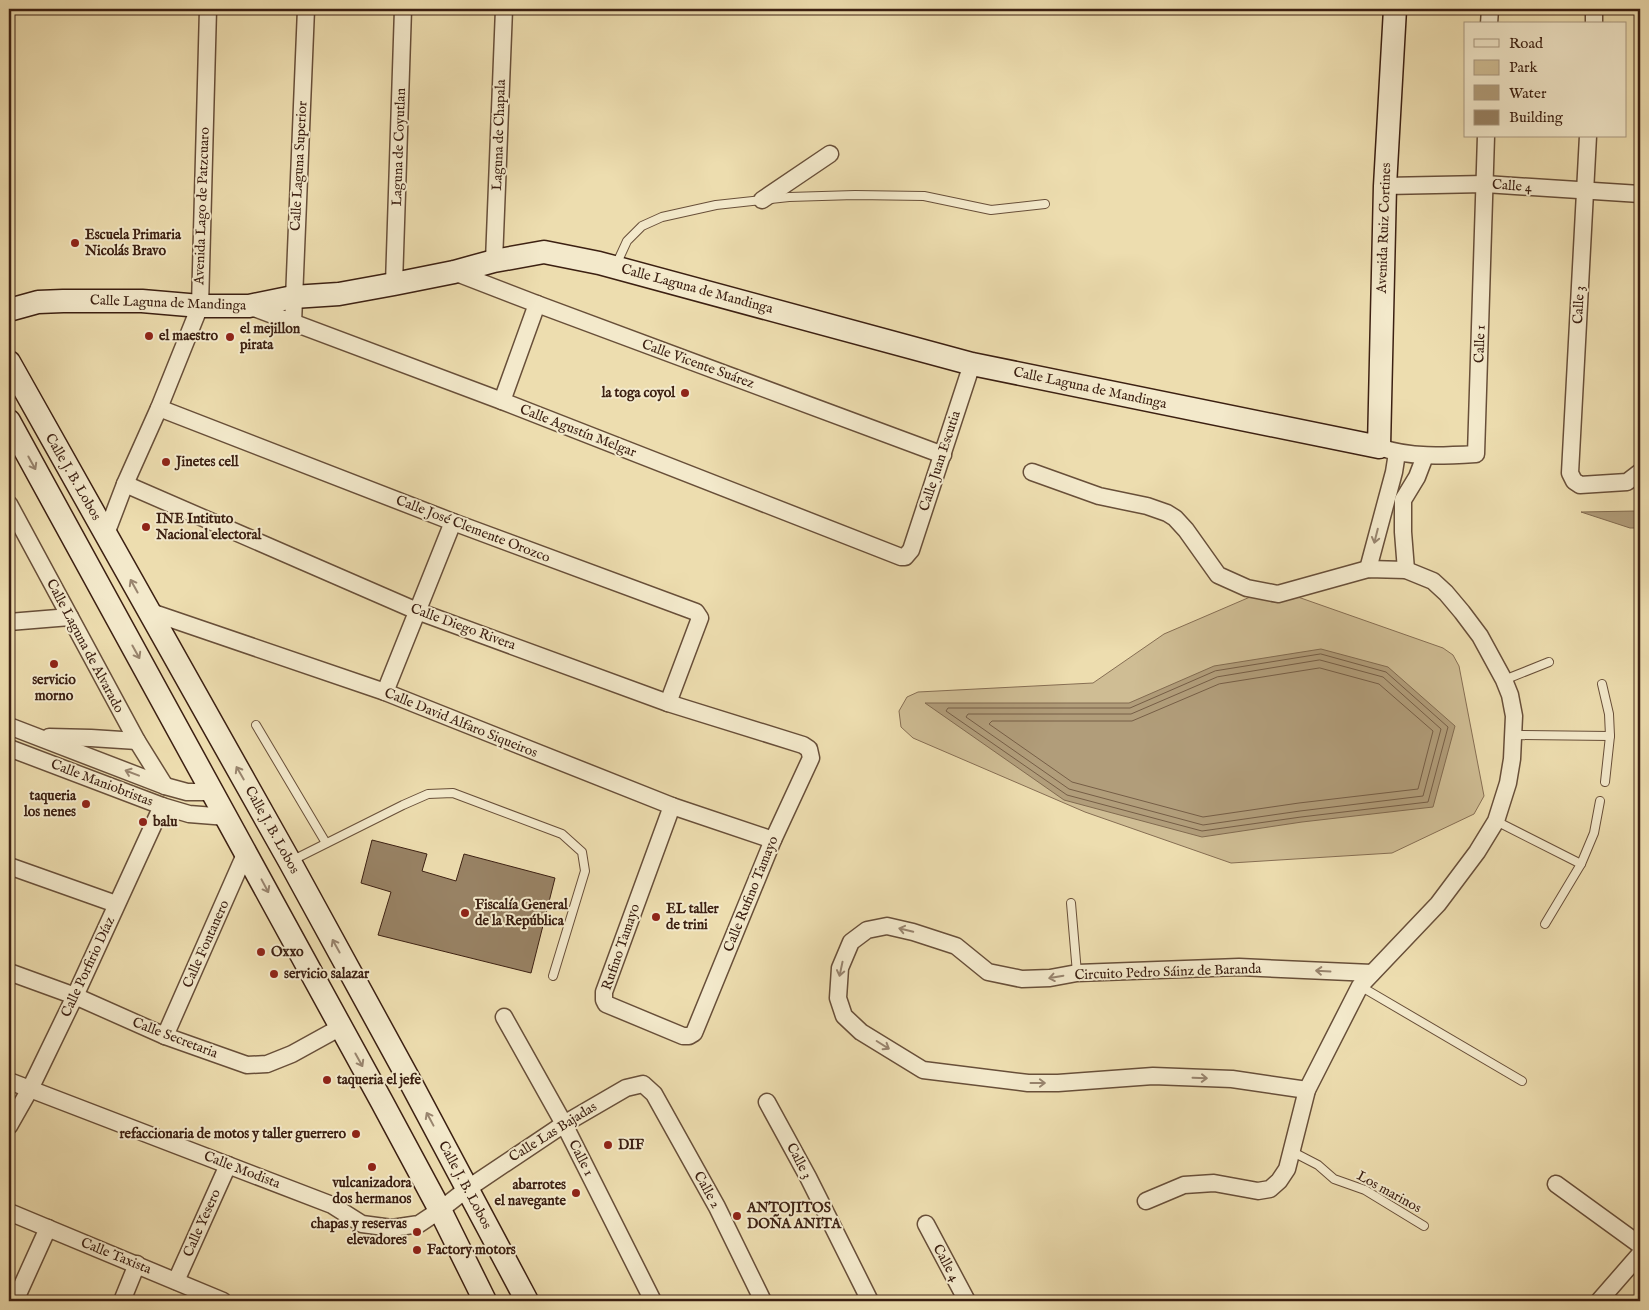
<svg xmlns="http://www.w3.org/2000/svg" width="1649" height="1310" viewBox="0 0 1649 1310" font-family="'IM FELL English',serif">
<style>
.green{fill:#cfbd94;stroke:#866e53}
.water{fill:#b19d7a;stroke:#826b50}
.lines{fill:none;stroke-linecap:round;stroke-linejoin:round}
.shore{stroke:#765e46;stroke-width:1}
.building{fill:#988264;stroke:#3c2012}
.lane-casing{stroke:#684f39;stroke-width:10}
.street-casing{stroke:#684f39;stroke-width:19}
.secondary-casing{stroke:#3c2012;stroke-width:25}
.lane{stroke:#f3e9cb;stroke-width:8}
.street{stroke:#f3e9cb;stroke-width:16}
.secondary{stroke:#f3e9cb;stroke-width:22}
.oneway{stroke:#98846e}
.poi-dot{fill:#8f2418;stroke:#f3e9cb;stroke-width:2}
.labels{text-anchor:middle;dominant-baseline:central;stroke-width:4;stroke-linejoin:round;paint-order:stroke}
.street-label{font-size:14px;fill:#3c2012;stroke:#f3e9cb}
.poi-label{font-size:14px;font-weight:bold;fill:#3c2012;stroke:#f3e9cb;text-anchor:start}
</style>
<rect width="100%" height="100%" fill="#edddaf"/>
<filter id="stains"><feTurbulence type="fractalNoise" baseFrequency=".004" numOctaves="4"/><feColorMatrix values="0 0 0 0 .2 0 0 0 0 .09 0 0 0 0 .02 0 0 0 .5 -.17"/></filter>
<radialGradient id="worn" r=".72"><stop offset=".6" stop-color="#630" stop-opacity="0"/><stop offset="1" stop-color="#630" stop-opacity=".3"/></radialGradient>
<path class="green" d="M1278 590 1443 648 1453 655 1459 666 1484 796 1474 814 1392 853 1231 863 1085 812 913 738 901 727 899 711 907 697 918 692 1093 683 1164 634 1264 591Z"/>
<g class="water">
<path d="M1640 510V528H1630L1581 512 1636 511Z"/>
<path d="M1321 649 1388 667 1455 726 1433 807 1302 822 1202 837 1064 800 925 703H1129L1214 666Z"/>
</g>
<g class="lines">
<g class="shore">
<path d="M1321 654 1386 672 1448 727 1428 802 1301 817 1202 831 1067 795 946 711 948 708H1130L1215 671Z"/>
<path d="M1320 660 1383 677 1441 729 1423 796 1300 811 1203 825 1069 789 966 717 968 714H1131L1217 677Z"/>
<path d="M1320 668 1379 684 1433 731 1418 789 1299 803 1203 817 1072 782 989 724 992 721H1132L1219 684Z"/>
</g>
</g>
<path class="building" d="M372 840 427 854 422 871 456 881 464 854 555 878 531 973 378 935 391 892 361 883Z"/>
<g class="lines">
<defs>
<g id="lane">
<path d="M616 265 627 241 642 226 662 217 716 205 789 197 855 195 924 196 991 210 1045 204"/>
<path d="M1504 680 1549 662"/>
<path d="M1602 684 1609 714 1610 736 1605 782"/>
<path d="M256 725 326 843"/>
<path d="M1514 735 1610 736"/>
<path d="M1496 821 1581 864"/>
<path d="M291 861 403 805 428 794 453 793 562 834 582 852 585 871 553 976"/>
<path d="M1071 903 1077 973"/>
<path d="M1545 924 1581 864 1594 833 1600 801"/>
<path d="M1360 986 1522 1081"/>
<path d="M1291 1151 1318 1165 1334 1179 1365 1190 1424 1226"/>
</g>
<g id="street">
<path d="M1489 24 1490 9"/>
<path d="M1594 24V9"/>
<path d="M1588 136 1570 473 1574 481 1580 485 1627 482 1640 472"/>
<path d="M1385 186 1485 184 1640 194"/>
<path d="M762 200 830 154"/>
<path d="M494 261 504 9"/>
<path d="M454 272 537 304 943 455"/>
<path d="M394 284 403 9"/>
<path d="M249 306 502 401 901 557H905L911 550 972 364"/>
<path d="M293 323 306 9"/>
<path d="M502 401 537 304"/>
<path d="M159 408 453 522 696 612 700 618 668 703"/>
<path d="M1379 447C1411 458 1443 456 1476 454L1486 136"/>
<path d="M1032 472 1099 496 1147 506 1167 513 1175 518 1186 530 1218 575 1247 588 1278 594 1368 569 1406 570 1433 581 1446 593 1462 612 1480 636 1504 680 1510 695 1514 716 1512 759 1508 783 1496 821 1477 852 1438 904 1360 986 1307 1090 1287 1169 1279 1181 1270 1189 1258 1191 1214 1183 1184 1185 1146 1201"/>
<path d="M125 484 417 611 668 703 803 745 809 749 811 758 773 840 694 1033 689 1036H683L606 1004 604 1000V992L672 806"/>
<path d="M9 504 137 741 165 786"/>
<path d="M106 534 125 484 159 408 200 306 208 9"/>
<path d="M1368 569 1394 472 1397 453"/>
<path d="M1406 570 1403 532V500L1417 477 1425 456"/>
<path d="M148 611 385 692 672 806 773 840"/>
<path d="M9 622 70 617"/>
<path d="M385 692 453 522"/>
<path d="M9 726 165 786 187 792H212"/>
<path d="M49 737 91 738 137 741"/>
<path d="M9 748 162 806 189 814 227 817"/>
<path d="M9 866 116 904"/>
<path d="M9 972 75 996 165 1036 247 1065 267 1064 292 1054 341 1027"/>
<path d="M504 1017 564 1124 653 1301"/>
<path d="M165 1036 246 852"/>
<path d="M9 1081 332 1205 362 1224 392 1228 419 1224 440 1210 467 1189 564 1124 626 1088 643 1084 654 1094 717 1207 763 1301"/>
<path d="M1307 1090 1232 1079 1153 1076 1058 1083H1028L923 1070 861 1032 844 1016 838 998 840 968 851 942 867 930 887 926 913 932 956 946 988 972 1022 979 1050 978 1077 973 1239 967 1372 973"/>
<path d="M767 1102 808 1177 870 1301"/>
<path d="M9 1126 30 1089 75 996 162 806"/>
<path d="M1556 1184 1640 1245"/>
<path d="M9 1212 223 1301"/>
<path d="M926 1224 967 1301"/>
<path d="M176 1281 228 1165"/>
<path d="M15 1301 48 1228"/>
<path d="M122 1301 137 1264"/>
<path d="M1599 1301 1640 1254"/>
</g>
<g id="secondary">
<path d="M9 310 38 302 63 301H142L200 306H249L293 297 339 294 394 284 454 272 494 261 544 252 599 263 972 364 1379 447 1385 186 1395 9"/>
<path d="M9 362 290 862 412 1085 527 1301"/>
<path d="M9 421 382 1102 440 1210 485 1301"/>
</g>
</defs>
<use href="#lane" class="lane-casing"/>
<use href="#street" class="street-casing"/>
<use href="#secondary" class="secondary-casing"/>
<use href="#lane" class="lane"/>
<use href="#street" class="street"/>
<use href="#secondary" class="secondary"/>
</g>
<defs><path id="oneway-shaft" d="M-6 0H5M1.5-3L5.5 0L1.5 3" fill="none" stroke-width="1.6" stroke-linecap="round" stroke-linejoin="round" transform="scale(1.25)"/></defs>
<g class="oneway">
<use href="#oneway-shaft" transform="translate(32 463) rotate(61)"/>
<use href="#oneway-shaft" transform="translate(1376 536) rotate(104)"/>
<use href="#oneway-shaft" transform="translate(134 586) rotate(-119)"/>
<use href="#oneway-shaft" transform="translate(136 652) rotate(61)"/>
<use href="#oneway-shaft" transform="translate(132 773) rotate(-159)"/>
<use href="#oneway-shaft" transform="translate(240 773) rotate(-120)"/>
<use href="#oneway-shaft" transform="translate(265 886) rotate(62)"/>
<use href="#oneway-shaft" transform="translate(906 930) rotate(-166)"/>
<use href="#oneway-shaft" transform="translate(336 946) rotate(-119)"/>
<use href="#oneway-shaft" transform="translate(841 969) rotate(102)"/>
<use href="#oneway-shaft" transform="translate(1323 971) rotate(-177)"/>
<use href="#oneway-shaft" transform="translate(1056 977) rotate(170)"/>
<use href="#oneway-shaft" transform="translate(883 1045) rotate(32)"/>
<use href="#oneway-shaft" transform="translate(359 1060) rotate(61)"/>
<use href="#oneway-shaft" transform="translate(1200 1078) rotate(2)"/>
<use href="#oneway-shaft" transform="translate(1038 1083)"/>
<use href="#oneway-shaft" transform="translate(430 1119) rotate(-118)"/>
</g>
<g class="poi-dot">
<circle cx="75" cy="243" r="5"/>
<circle cx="149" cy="336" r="5"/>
<circle cx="230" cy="337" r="5"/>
<circle cx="685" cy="393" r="5"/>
<circle cx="166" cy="462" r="5"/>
<circle cx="146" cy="527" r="5"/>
<circle cx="54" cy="664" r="5"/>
<circle cx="86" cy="804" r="5"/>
<circle cx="143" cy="822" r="5"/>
<circle cx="465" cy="913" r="5"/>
<circle cx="656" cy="917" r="5"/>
<circle cx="261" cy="952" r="5"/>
<circle cx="274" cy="974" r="5"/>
<circle cx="327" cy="1080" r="5"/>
<circle cx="356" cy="1134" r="5"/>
<circle cx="608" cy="1145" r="5"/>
<circle cx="372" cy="1167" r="5"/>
<circle cx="576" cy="1193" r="5"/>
<circle cx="737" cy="1216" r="5"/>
<circle cx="417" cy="1232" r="5"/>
<circle cx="417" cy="1250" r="5"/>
</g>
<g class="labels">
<g class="street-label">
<text transform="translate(499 135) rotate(-88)">Laguna de Chapala</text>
<text transform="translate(399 147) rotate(-88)">Laguna de Coyutlan</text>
<text transform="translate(299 166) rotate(-87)">Calle Laguna Superior</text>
<text transform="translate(1512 186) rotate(4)">Calle 4</text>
<text transform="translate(202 206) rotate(-88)">Avenida Lago de Patzcuaro</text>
<text transform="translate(1384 228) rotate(-88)">Avenida Ruiz Cortines</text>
<text transform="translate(697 289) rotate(15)">Calle Laguna de Mandinga</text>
<text transform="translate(168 303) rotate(2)">Calle Laguna de Mandinga</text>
<text transform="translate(1579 305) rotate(-87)">Calle 3</text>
<text transform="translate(1480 344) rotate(-88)">Calle 1</text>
<text transform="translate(698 364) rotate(20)">Calle Vicente Suárez</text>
<text transform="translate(1090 388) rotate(12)">Calle Laguna de Mandinga</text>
<text transform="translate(578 431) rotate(21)">Calle Agustín Melgar</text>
<text transform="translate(940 461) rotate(-72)">Calle Juan Escutia</text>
<text transform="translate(73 477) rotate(60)">Calle J. B. Lobos</text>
<text transform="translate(473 529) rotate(21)">Calle José Clemente Orozco</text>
<text transform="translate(463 627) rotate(20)">Calle Diego Rivera</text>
<text transform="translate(85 646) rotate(62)">Calle Laguna de Alvarado</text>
<text transform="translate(461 723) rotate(22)">Calle David Alfaro Siqueiros</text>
<text transform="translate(102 783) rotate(21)">Calle Maniobristas</text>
<text transform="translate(272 830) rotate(61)">Calle J. B. Lobos</text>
<text transform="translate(751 894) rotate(-68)">Calle Rufino Tamayo</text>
<text transform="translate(206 944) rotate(-66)">Calle Fontanero</text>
<text transform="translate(621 947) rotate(-71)">Rufino Tamayo</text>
<text transform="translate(88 967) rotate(-65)">Calle Porfirio Díaz</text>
<text transform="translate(1168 972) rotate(-2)">Circuito Pedro Sáinz de Baranda</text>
<text transform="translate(175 1038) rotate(21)">Calle Secretaria</text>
<text transform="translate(553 1132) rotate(-32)">Calle Las Bajadas</text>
<text transform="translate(581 1158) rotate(63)">Calle 1</text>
<text transform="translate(799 1161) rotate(62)">Calle 3</text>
<text transform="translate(242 1170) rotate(21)">Calle Modista</text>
<text transform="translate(465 1185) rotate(62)">Calle J. B. Lobos</text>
<text transform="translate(707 1190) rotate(61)">Calle 2</text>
<text transform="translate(1389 1192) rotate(29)">Los marinos</text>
<text transform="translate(202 1223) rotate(-66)">Calle Yesero</text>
<text transform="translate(116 1256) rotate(22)">Calle Taxista</text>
<text transform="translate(946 1263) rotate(62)">Calle 4</text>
</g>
<g class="poi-label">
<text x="85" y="235">Escuela Primaria<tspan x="85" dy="16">Nicolás Bravo</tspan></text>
<text x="240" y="329">el mejillon<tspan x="240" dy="16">pirata</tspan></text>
<text x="159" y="336">el maestro</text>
<text x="675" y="393" text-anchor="end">la toga coyol</text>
<text x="176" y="462">Jinetes cell</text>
<text x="156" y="519">INE Intituto<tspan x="156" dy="16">Nacional electoral</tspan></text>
<text x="54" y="680" text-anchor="middle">servicio<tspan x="54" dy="16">morno</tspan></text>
<text x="76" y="796" text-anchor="end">taqueria<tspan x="76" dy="16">los nenes</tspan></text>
<text x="153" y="822">balu</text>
<text x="475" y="905">Fiscalía General<tspan x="475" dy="16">de la República</tspan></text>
<text x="666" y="909">EL taller<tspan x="666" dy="16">de trini</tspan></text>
<text x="271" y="952">Oxxo</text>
<text x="284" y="974">servicio salazar</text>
<text x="337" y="1080">taqueria el jefe</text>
<text x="346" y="1134" text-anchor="end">refaccionaria de motos y taller guerrero</text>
<text x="618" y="1145">DIF</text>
<text x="372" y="1183" text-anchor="middle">vulcanizadora<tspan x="372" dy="16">dos hermanos</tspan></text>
<text x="566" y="1185" text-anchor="end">abarrotes<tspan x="566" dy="16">el navegante</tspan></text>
<text x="747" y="1208">ANTOJITOS<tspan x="747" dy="16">DOÑA ANITA</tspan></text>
<text x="407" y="1224" text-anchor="end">chapas y reservas<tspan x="407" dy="16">elevadores</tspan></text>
<text x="427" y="1250">Factory motors</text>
</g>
</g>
<rect width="1649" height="1310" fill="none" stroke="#edddaf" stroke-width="30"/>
<rect x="10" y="10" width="1629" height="1290" fill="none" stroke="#3c2012" stroke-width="2.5"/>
<rect x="15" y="15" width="1619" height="1280" fill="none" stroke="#3c2012"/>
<rect x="1464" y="22" width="162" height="115" fill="#f3e9cb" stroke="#aa9981"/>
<rect x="1474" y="39" width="25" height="8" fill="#f3e9cb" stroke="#aa9981"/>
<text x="1509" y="48" font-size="15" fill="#3c2012">Road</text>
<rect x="1474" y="60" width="25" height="15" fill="#cfbd94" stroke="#aa9981"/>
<text x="1509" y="72" font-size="15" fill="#3c2012">Park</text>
<rect x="1474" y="85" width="25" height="15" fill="#b19d7a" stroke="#aa9981"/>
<text x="1509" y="98" font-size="15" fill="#3c2012">Water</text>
<rect x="1474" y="110" width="25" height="15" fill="#988264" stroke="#aa9981"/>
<text x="1509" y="122" font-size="15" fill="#3c2012">Building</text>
<rect width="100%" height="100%" filter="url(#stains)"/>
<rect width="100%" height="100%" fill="url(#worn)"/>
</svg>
